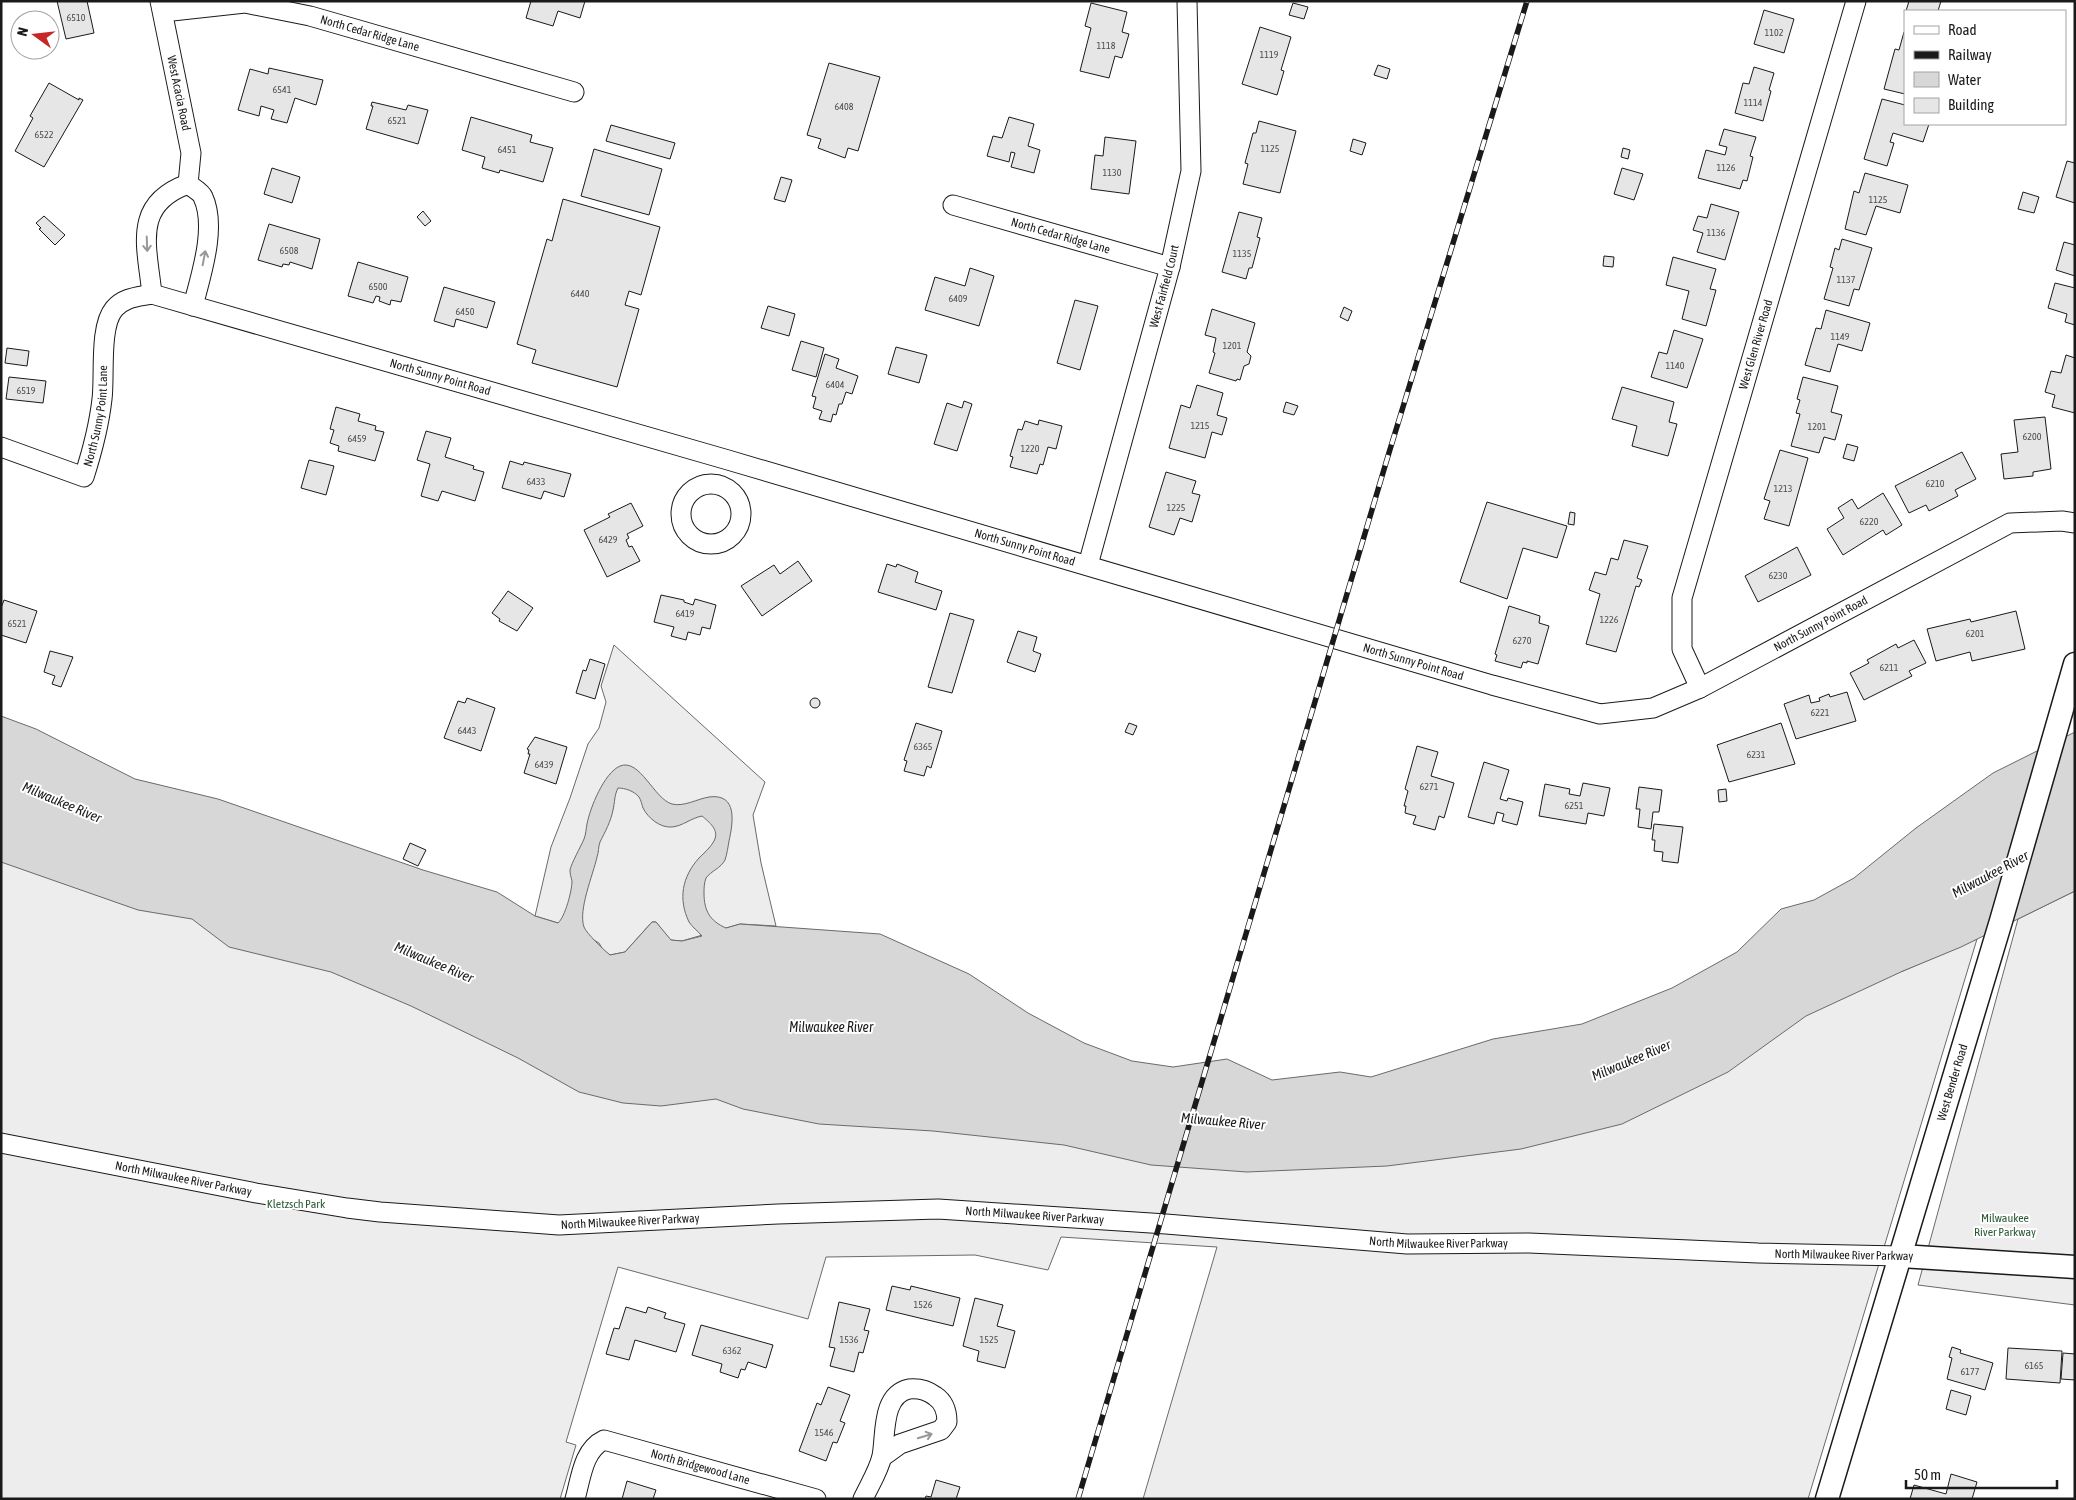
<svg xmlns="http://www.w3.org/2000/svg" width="2076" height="1500" viewBox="0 0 2076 1500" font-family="'Asap Condensed',sans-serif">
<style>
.built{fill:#ededed;stroke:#6a6a6a}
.water{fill:#d7d7d7;stroke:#6a6a6a;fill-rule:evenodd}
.building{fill:#e6e6e6;stroke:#1a1a1a}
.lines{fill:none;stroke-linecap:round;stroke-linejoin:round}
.minor-casing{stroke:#1a1a1a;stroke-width:21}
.tertiary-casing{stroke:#1a1a1a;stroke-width:25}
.minor{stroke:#fff;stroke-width:19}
.tertiary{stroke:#fff;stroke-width:22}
.rail-casing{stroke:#1a1a1a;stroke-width:5.5}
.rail{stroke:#fff;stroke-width:4;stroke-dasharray:11;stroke-linecap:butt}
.oneway{stroke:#989898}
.labels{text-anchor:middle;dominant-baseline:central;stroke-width:4;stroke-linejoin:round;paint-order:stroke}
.number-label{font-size:10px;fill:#4d4d4d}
.street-label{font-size:12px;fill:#1a1a1a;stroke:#fff}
.park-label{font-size:12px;fill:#2b5a34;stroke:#fff}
.water-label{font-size:14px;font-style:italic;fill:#1a1a1a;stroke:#fff}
</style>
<rect width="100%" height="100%" fill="#fff"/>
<g class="built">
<path d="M614 645 765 782 753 815 761 863 776 926 740 924 682 941 670 940 656 922H652L625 952 610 955 603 950 599 943 571 927 535 916 551 847 570 798 588 744 599 728 606 702 601 686Z"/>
<path d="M1 785 78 824 1272 1122 1903 971 1977 939 1808 1499H1143L1217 1247 1061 1237 1048 1270 975 1255 826 1257 808 1319 618 1267 566 1442 576 1445 560 1499H1Z"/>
<path d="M2075 891V1305L1918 1285 2018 919Z"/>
</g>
<path class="water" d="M1 716 36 729 135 779 218 799 423 870 497 892 535 916 558 923C565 917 572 891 572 881 571 877 570 874 570 870 571 864 581 846 584 839 586 834 586 829 587 824 590 808 604 773 620 766 640 758 654 799 672 804 684 807 697 799 709 797 738 793 733 823 729 841 728 847 727 854 725 860 721 868 711 871 706 878 704 883 704 889 704 893 704 911 710 921 726 928L740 924 880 934 969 974 1028 1013 1084 1043 1132 1061 1173 1067 1227 1059 1272 1080 1340 1072 1371 1077 1493 1039 1582 1024 1672 988 1737 952 1781 909 1814 900 1854 878 1916 828 1993 773 2075 732V891L1961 947 1903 971 1806 1016 1728 1072 1622 1124 1521 1149 1387 1166 1247 1172 1151 1165 1064 1145 933 1131 819 1124 743 1109 716 1099 661 1106 623 1103 579 1092 518 1058 411 1006 331 972 229 947 192 919 138 910 1 862ZM618 788C625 788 634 791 639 797 641 800 642 805 643 808 648 818 660 828 672 827 683 826 691 818 702 816 709 822 720 830 714 841 711 847 704 853 699 858 682 877 678 899 689 922 692 927 698 931 702 936L682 941 671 940 656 922H652L625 952 610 955C605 951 586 933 584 927 578 910 593 875 597 857 599 852 598 847 600 842 605 832 611 821 613 810 615 802 614 796 618 788Z"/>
<g class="building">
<path d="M57 1H87L94 33 66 39Z"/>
<path d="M531 1H585L580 18 558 11 553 26 526 18Z"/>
<path d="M1909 1H1941L1938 11H1906Z"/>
<path d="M1091 3 1127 12 1122 32 1129 34 1122 58 1115 56 1109 78 1080 71 1091 28 1085 26Z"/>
<path d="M1293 3 1308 7 1304 19 1289 15Z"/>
<path d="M1764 10 1794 19 1784 53 1754 44Z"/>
<path d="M1260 27 1291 37 1281 70 1284 71 1277 95 1242 84Z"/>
<path d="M1904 32 1905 33V94L1884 89 1895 49 1899 50Z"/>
<path d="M829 63 880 77 858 151 848 148 845 158 818 148 821 139 807 135Z"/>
<path d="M1378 65 1390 69 1387 79 1374 75Z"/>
<path d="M1754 67 1774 73 1769 90 1771 91 1763 121 1735 113 1743 83 1749 84Z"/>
<path d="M269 68 323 80 316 105 295 98 287 123 271 119 274 110 261 106 259 116 238 110 250 69 268 74Z"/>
<path d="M49 83 79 100V98L83 100 44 167 15 151 33 118 30 116Z"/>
<path d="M1882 99 1905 105V124H1929L1923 142 1893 133 1890 142 1894 143 1887 166 1864 159Z"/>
<path d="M372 102 406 110 408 105 428 110 418 144 366 129 373 106H371Z"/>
<path d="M471 117 532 135 530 142 553 148 543 182 500 170 499 173 482 168 485 157 462 150Z"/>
<path d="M1009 117 1034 124 1028 146 1040 150 1034 173 1011 167 1015 153 1011 152 1009 162 987 156 993 136 1002 138Z"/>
<path d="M1259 121 1296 131 1280 193 1243 184 1248 164 1245 163 1253 133H1256Z"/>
<path d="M611 125 675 143 670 159 606 141Z"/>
<path d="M1724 129 1756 137 1750 156 1753 157 1747 181 1743 180 1740 189 1698 178 1706 150 1725 155 1727 147 1719 145Z"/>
<path d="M1105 137 1136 141 1129 194 1091 189 1095 155 1103 156Z"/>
<path d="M1353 139 1366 143 1362 155 1350 151Z"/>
<path d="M1623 148 1630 150 1628 159 1621 157Z"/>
<path d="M594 149 662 169 649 215 581 196Z"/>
<path d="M2067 161 2075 163V203L2056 197Z"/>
<path d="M272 168 300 177 292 203 264 194Z"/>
<path d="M1622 168 1643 174 1634 200 1614 194Z"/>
<path d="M1865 173 1908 185 1900 213 1876 206 1866 235 1845 229 1854 191 1859 193Z"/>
<path d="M781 177 792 180 785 202 774 199Z"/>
<path d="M2023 192 2039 197 2034 213 2018 209Z"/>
<path d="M563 199 660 227 641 295 629 291 625 305 639 309 617 387 532 363 536 350 517 344 547 239 552 241Z"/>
<path d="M1711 204 1739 212 1725 260 1697 252 1703 233 1693 230 1698 216 1707 218Z"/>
<path d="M423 211 431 221 425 226 417 217Z"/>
<path d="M1239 212 1262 218 1257 237 1260 238 1252 268H1249L1246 279 1222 272Z"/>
<path d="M44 216 65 235 55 245 39 229 41 228 36 223Z"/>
<path d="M269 224 320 239 312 269 290 262 289 265 283 264 282 267 258 260Z"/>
<path d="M1842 239 1872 248 1859 290 1854 289 1849 306 1824 299 1833 268 1830 267 1835 248 1839 250Z"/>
<path d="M2064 242 2075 245V276L2056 270Z"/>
<path d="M1604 256 1614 257 1613 267 1603 266Z"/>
<path d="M1673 257 1716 269 1710 289 1716 290 1706 326 1682 319 1689 291 1666 285Z"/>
<path d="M358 262 408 277 401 302 391 300 390 305 379 301 380 297 376 296 373 303 348 296Z"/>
<path d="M970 268 994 276 979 326 925 310 935 277 965 286Z"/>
<path d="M2055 283 2075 288V325L2065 322 2067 314 2048 308Z"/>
<path d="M444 287 495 302 487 328 456 319 454 327 434 321Z"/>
<path d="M1075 300 1098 306 1080 370 1057 363Z"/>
<path d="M768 306 795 314 789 336 761 328Z"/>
<path d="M1344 307 1352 311 1348 321 1340 317Z"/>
<path d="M1212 309 1255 323 1247 352 1251 356 1249 364 1244 366 1240 380 1237 379 1236 381 1209 373 1215 353 1213 352 1216 338 1205 335Z"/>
<path d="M1826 310 1870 323 1862 351 1838 344 1830 372 1805 365 1816 328 1821 329Z"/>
<path d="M1674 330 1703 339 1687 388 1651 377 1659 352 1667 354Z"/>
<path d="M801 341 824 348 816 377 792 370Z"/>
<path d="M896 347 927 355 919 383 888 374Z"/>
<path d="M7 348 29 351 27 366 5 363Z"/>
<path d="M825 354 839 359 836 368 858 376 852 394 846 392 842 404H839L836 415 833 414 831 422 819 419 822 411 813 408 816 397 812 396Z"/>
<path d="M2066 355 2075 358V413L2052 407 2055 395 2045 392 2051 371 2061 373Z"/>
<path d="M9 377 46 381 43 403 6 399Z"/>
<path d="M1803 377 1838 386 1831 412 1842 415 1835 440 1824 437 1819 453 1791 446 1800 414 1796 413 1800 400 1797 399Z"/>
<path d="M1197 385 1223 393 1217 415 1227 418 1222 435 1212 432 1205 458 1169 448 1181 405 1190 408Z"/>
<path d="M1622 387 1674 402 1669 422 1677 424 1668 456 1632 446 1637 426 1612 419Z"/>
<path d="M964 401 972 404 957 451 934 444 947 403 962 408Z"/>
<path d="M1286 402 1298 406 1294 415 1283 412Z"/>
<path d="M336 407 360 414 358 421 376 426 375 430 384 432 375 461 338 451 339 446 330 443 334 430 330 429Z"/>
<path d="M2045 417 2051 469 2033 472V476L2004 479 2001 454 2018 452 2014 420Z"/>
<path d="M1039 420 1062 426 1056 449 1048 447 1043 465 1040 464 1037 474 1010 467 1013 457 1010 456 1018 429 1022 430 1025 421 1038 425Z"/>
<path d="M426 431 451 438 445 457 474 466 473 469 484 472 475 501 442 491 438 501 421 496 430 464 417 460Z"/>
<path d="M1847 444 1858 447 1854 461 1843 458Z"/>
<path d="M1780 450 1808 458 1789 526 1764 519 1770 501 1764 499Z"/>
<path d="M1962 452 1976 479 1955 490 1958 496 1929 511 1926 505 1909 513 1895 486Z"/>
<path d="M309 460 334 466 326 495 301 488Z"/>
<path d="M510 461 523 465 524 462 571 474 564 497 544 491 541 499 502 488Z"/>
<path d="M1166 472 1196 481 1192 493 1200 495 1192 522 1180 518 1174 535 1149 527Z"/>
<path d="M1883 493 1902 525 1886 535 1883 530 1843 555 1827 529 1844 518 1838 508 1852 499 1858 509Z"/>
<path d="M1487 502 1567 526 1557 558 1523 548 1507 599 1460 582Z"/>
<path d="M631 503 643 526 627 534 629 538 626 540 629 547 632 546 640 561 607 577 584 530 610 517 608 514Z"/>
<path d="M1570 512 1575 513 1574 525 1568 524Z"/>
<path d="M1624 540 1648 546 1637 578 1642 580 1639 587 1636 586 1616 652 1586 644 1600 594 1589 590 1595 572 1606 575 1611 558 1618 560Z"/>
<path d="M1797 547 1811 575 1758 602 1745 576Z"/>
<path d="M798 561 812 581 762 616 741 586 774 565 780 574Z"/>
<path d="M887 564 896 567 897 564 918 572 915 582 942 591 936 610 878 592Z"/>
<path d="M508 591 533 608 517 631 499 621 500 619 492 613Z"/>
<path d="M661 595 684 600V602L693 605 695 599 716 605 710 629 702 627 700 635 688 632 686 640 671 636 674 627 654 622Z"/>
<path d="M4 600 37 611 26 643 1 635V608Z"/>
<path d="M1509 606 1540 616 1539 623 1549 626 1538 664 1527 661V663L1523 662 1521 668 1495 661 1497 655 1495 654Z"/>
<path d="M2016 611 2025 649 1972 661 1970 652 1936 661 1927 629 1970 619 1971 622Z"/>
<path d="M950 613 974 620 952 693 928 687Z"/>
<path d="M1018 631 1037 637 1033 651 1041 654 1035 672 1007 662Z"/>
<path d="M1914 640 1926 663 1909 671 1912 676 1864 700 1850 673 1869 663 1867 660 1896 644 1898 648Z"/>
<path d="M50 651 73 657 61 687 52 684 55 676 44 672Z"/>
<path d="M590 659 605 664 595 699 576 693 583 670 586 671Z"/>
<path d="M1847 692 1856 721 1796 739 1784 704 1809 695 1811 703 1820 701 1819 698 1829 694 1830 697Z"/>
<path d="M467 698 495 708 481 751 444 738 458 701 465 703Z"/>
<circle cx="815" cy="703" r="5"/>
<path d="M916 723 942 731 931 768 927 766 924 776 904 771 907 761 904 760Z"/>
<path d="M1129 723 1137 726 1133 735 1125 732Z"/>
<path d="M1781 723 1795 764 1729 782 1717 745Z"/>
<path d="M535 737 567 747 556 784 524 773 530 754H528L529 750 527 749Z"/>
<path d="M1417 746 1438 752 1431 776 1454 783 1444 818 1439 816 1435 830 1413 824 1416 816 1405 813 1406 806H1404L1408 791 1405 789Z"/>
<path d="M1484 762 1509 770 1500 799 1507 801 1508 798 1523 802 1517 825 1502 821 1504 814 1497 812 1494 824 1468 817Z"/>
<path d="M1583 783 1610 788 1604 816 1588 813 1586 824 1539 816 1545 784 1570 789 1569 794 1580 796Z"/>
<path d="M1639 787 1662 790 1659 812H1653L1651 829 1638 827 1640 809H1636Z"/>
<path d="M1726 789 1727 801 1719 802 1718 790Z"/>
<path d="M1654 824 1683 827 1678 863 1662 861 1663 852 1654 851 1655 840H1652Z"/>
<path d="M410 843 426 850 418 866 403 859Z"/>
<path d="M892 1286 910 1290 911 1286 960 1298 953 1326 886 1310Z"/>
<path d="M975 1298 1003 1305 997 1326 1015 1331 1005 1368 977 1361 979 1351 963 1346Z"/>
<path d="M839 1302 870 1309 864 1330 869 1331 863 1353 859 1352 854 1372 830 1366 835 1348 829 1347Z"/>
<path d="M626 1307 646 1313 648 1307 666 1313 664 1318 685 1324 676 1352 635 1340 629 1360 606 1354 614 1328 619 1329Z"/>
<path d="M701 1325 773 1345 766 1368 748 1362 745 1370 741 1369 738 1378 720 1372 722 1364 692 1355Z"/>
<path d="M1952 1347 1961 1350 1960 1353 1993 1363 1985 1390 1947 1379 1952 1358 1949 1357Z"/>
<path d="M2008 1348 2062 1351 2060 1383 2006 1379Z"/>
<path d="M2063 1353 2075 1354V1380L2061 1379Z"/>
<path d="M828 1387 850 1395 840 1421 845 1423 837 1443 833 1442 826 1461 799 1451 817 1403 821 1405Z"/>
<path d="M1951 1390 1971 1396 1966 1415 1946 1409Z"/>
<path d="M1951 1474 1977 1482 1972 1499H1910L1914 1485 1946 1494Z"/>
<path d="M936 1480 960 1487 956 1499H925L926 1496 931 1497Z"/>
<path d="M627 1481 656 1490 653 1499H622Z"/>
</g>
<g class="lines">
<defs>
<g id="minor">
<path id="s1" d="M160 1 191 153 188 184"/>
<path id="s2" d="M163 12 245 3 310 16 574 92"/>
<path id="s3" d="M953 205 1170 267"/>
<path d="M152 294C147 246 132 204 188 184 193 188 201 192 203 197 217 227 201 275 193 306"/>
<path id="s4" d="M1 447 84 477C92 452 99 426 102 399 105 376 99 327 114 309 124 297 138 297 152 294L728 460 1492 685 1600 714 1653 708 1700 688 2010 523 2062 521 2075 523"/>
<circle cx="711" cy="514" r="30"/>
<path id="s5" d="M1088 565 1170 267 1191 171 1187 1"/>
<path id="s6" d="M1700 688 1682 649V598L1856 1"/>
<path id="s7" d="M1 1143 256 1193 347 1208 380 1212 559 1225 778 1214 938 1209 1166 1224 1407 1244 1529 1243 1758 1253 1901 1256"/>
<path id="s8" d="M575 1499C581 1478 583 1450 604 1440L816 1499"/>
<path d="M863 1499C869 1486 879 1470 882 1456 886 1436 881 1395 909 1389 919 1388 927 1390 935 1396 944 1402 947 1411 947 1422L941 1430 900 1444 882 1457"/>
</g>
<g id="tertiary">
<path d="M1901 1256 2075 1267"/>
<path id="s9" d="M1827 1499 2001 921 2075 664"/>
</g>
</defs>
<use href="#minor" class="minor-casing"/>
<use href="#tertiary" class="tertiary-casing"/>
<use href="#minor" class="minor"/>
<use href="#tertiary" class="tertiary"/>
<defs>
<path id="rail" d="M1078 1499 1388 456 1527 1"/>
</defs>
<use href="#rail" class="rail-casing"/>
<use href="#rail" class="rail"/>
</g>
<defs><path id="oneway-shaft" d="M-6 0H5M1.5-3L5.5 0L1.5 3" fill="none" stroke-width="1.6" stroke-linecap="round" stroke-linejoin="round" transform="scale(1.25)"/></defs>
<g class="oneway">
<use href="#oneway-shaft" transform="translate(147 244) rotate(88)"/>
<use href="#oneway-shaft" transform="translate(204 258) rotate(-79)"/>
<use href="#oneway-shaft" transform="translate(925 1436) rotate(-17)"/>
</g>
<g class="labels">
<g class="number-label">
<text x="76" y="17">6510</text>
<text x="1774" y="32">1102</text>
<text x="1106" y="45">1118</text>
<text x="1269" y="54">1119</text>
<text x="282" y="89">6541</text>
<text x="1753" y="102">1114</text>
<text x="844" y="106">6408</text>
<text x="397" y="120">6521</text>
<text x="44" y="134">6522</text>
<text x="1270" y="148">1125</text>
<text x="507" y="149">6451</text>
<text x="1726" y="167">1126</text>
<text x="1112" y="172">1130</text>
<text x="1878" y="199">1125</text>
<text x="1716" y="232">1136</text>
<text x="289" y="250">6508</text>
<text x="1242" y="253">1135</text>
<text x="1846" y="279">1137</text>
<text x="378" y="286">6500</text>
<text x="580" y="293">6440</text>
<text x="958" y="298">6409</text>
<text x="465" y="311">6450</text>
<text x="1840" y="336">1149</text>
<text x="1232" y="345">1201</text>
<text x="1675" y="365">1140</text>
<text x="835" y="384">6404</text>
<text x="26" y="390">6519</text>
<text x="1200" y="425">1215</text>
<text x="1817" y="426">1201</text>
<text x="2032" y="436">6200</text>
<text x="357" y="438">6459</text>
<text x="1030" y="448">1220</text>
<text x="536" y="481">6433</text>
<text x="1935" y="483">6210</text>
<text x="1783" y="488">1213</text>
<text x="1176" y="507">1225</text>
<text x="1869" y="521">6220</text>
<text x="608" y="539">6429</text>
<text x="1778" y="575">6230</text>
<text x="685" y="613">6419</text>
<text x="1609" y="619">1226</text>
<text x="17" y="623">6521</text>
<text x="1975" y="633">6201</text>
<text x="1522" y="640">6270</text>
<text x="1889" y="667">6211</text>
<text x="1820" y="712">6221</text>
<text x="467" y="730">6443</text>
<text x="923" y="746">6365</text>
<text x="1756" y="754">6231</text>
<text x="544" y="764">6439</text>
<text x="1429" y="786">6271</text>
<text x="1574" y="805">6251</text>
<text x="923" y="1304">1526</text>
<text x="849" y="1339">1536</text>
<text x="989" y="1339">1525</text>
<text x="732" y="1350">6362</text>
<text x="2034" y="1365">6165</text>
<text x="1970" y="1371">6177</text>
<text x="824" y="1432">1546</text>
</g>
<g class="street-label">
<text stroke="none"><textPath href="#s2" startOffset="211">North Cedar Ridge Lane</textPath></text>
<text stroke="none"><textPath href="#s1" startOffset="94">West Acacia Road</textPath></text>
<text stroke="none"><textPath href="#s3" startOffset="112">North Cedar Ridge Lane</textPath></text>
<text stroke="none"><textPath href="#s5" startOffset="289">West Fairfield Court</textPath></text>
<text stroke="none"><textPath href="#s6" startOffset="358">West Glen River Road</textPath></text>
<text stroke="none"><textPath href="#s4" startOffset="602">North Sunny Point Road</textPath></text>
<text stroke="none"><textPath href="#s4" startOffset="151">North Sunny Point Lane</textPath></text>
<text stroke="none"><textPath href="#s4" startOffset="1211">North Sunny Point Road</textPath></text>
<text stroke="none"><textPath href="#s4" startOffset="2051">North Sunny Point Road</textPath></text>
<text stroke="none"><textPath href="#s4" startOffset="1616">North Sunny Point Road</textPath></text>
<text stroke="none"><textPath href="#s9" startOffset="435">West Bender Road</textPath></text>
<text stroke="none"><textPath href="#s7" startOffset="186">North Milwaukee River Parkway</textPath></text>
<text stroke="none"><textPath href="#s7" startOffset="1041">North Milwaukee River Parkway</textPath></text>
<text stroke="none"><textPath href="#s7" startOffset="636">North Milwaukee River Parkway</textPath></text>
<text stroke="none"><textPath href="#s7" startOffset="1446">North Milwaukee River Parkway</textPath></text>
<text transform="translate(1844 1255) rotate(1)">North Milwaukee River Parkway</text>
<text stroke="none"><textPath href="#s8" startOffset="168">North Bridgewood Lane</textPath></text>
</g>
<g class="park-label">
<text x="296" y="1204">Kletzsch Park</text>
<text x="2005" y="1218">Milwaukee<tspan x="2005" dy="14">River Parkway</tspan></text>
</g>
<g class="water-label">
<text transform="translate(62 802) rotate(23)">Milwaukee River</text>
<text transform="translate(1990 874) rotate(-28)">Milwaukee River</text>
<text transform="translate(434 962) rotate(23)">Milwaukee River</text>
<text x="831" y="1027">Milwaukee River</text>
<text transform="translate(1631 1060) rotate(-23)">Milwaukee River</text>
<text transform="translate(1223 1121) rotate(5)">Milwaukee River</text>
</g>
</g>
<rect width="2076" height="1500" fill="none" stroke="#1a1a1a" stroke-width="5"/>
<rect x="1904" y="10" width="162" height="115" fill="#ffffff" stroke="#a3a3a3"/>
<rect x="1914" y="26" width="25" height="8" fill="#ffffff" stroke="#a3a3a3"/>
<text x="1948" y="35" font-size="15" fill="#1a1a1a">Road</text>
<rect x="1914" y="51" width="25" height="8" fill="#1a1a1a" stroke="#a3a3a3"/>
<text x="1948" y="60" font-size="15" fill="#1a1a1a">Railway</text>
<rect x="1914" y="72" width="25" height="15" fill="#d7d7d7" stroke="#a3a3a3"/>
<text x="1948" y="85" font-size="15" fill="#1a1a1a">Water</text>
<rect x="1914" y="98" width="25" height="15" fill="#e6e6e6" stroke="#a3a3a3"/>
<text x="1948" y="110" font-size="15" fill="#1a1a1a">Building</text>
<g transform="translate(35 35) rotate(285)"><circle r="24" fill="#ffffff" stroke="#a3a3a3"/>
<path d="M0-4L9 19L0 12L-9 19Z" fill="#c62828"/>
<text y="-8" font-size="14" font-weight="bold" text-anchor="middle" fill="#1a1a1a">N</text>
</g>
<path d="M1906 1480v8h151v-8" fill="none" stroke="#1a1a1a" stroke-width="2.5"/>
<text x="1914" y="1480" font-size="15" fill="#1a1a1a" stroke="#ffffff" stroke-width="4" paint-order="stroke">50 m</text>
</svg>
